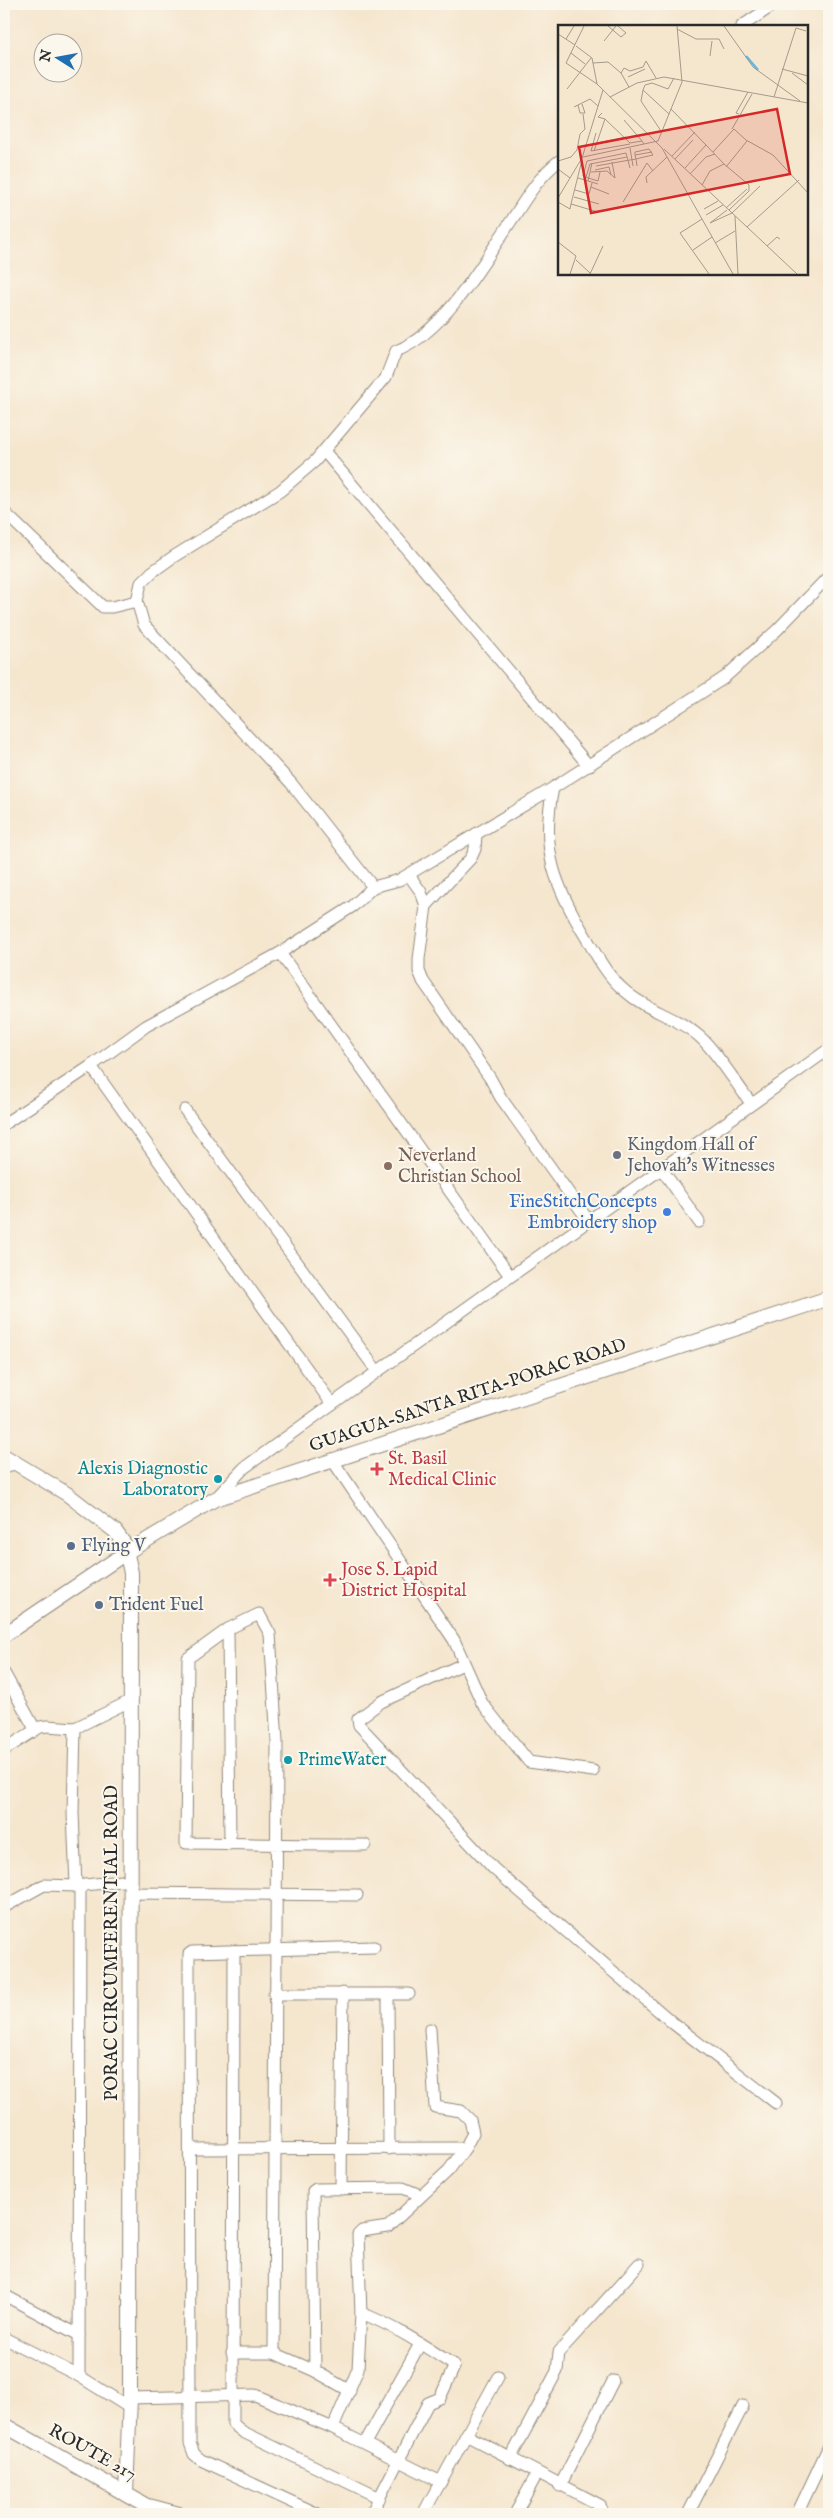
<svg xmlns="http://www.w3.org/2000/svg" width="833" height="2518" viewBox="0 0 833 2518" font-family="'IM FELL English',serif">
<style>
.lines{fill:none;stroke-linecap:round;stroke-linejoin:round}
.minor-casing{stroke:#90887c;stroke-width:13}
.major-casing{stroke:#90887c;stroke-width:16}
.minor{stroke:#fff;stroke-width:11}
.major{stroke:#fff;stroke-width:14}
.worship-dot{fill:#6b7280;stroke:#fbf7ec;stroke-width:2}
.education-dot{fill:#8d6e63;stroke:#fbf7ec;stroke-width:2}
.shop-dot{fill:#3f7fe0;stroke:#fbf7ec;stroke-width:2}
.health-dot{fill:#e0444e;stroke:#fbf7ec;stroke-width:2}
.culture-dot{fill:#0f9aa8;stroke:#fbf7ec;stroke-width:2}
.service-dot{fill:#5c6f8a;stroke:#fbf7ec;stroke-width:2}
.labels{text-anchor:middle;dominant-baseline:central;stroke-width:4;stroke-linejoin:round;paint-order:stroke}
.worship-label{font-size:18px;fill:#5b616d;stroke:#fbf7ec;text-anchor:start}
.education-label{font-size:18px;fill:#785e54;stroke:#fbf7ec;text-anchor:start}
.shop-label{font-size:18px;fill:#366cbe;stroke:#fbf7ec;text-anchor:end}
.street-label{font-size:18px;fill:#2b2b2b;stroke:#fbf7ec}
.health-label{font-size:18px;fill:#be3a42;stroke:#fbf7ec;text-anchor:start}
.culture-label{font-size:18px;fill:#0d838f;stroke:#fbf7ec;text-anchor:end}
.service-label{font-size:18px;fill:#4e5e75;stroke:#fbf7ec;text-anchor:start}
.inset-river{fill:none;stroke:#65b7e0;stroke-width:2.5}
.inset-road{fill:none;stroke:#a49b8d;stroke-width:1}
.view{fill:#d62828;fill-opacity:0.15;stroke:#d62828;stroke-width:2.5}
.inset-edge{fill:none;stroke:#2b2b2b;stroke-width:2.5}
</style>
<rect width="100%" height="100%" fill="#fbf7ec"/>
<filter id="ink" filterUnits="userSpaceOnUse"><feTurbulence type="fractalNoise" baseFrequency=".02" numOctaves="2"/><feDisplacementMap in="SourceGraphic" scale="10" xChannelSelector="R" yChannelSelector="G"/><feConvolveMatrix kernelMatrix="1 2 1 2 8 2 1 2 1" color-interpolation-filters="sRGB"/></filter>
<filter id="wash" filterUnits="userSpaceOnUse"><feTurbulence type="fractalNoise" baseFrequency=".0096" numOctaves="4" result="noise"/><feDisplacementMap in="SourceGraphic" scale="20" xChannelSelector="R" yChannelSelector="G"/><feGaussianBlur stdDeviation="1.12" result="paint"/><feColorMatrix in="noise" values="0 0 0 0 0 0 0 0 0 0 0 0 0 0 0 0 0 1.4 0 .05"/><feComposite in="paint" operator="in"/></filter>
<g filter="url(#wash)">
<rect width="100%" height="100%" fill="#f5e6ce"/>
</g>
<g filter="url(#ink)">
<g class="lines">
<defs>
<g id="minor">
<path d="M742 26 775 4"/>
<path d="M324 451 589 766"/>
<path d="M4 512 103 607H112L137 601"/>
<path d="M409 875 421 892 426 906 419 959V971L423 981 490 1078 501 1098 588 1220"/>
<path d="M373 887 291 783 144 625 137 601 141 583 152 572 173 557 280 491 315 461 386 377 396 351C444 333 485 260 513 218 526 198 540 175 559 161"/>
<path d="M426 906 471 858 475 849 476 834"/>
<path d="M280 953 353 906 373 887 399 880 553 788"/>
<path d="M91 1066 332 1404"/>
<path d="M751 1103C737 1085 716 1051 700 1037 678 1017 647 1011 625 991 608 977 598 958 587 939 555 886 540 851 553 788L724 678 777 630 829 576"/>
<path d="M185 1110 377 1371"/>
<path d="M4 1124 91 1066 146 1026 280 953 510 1276"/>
<path d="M661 1168 699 1222"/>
<path d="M333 1461 454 1640 482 1703 529 1762 593 1771"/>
<path d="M4 1469 15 1462"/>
<path d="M215 1499 244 1468 332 1404 829 1049"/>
<path d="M228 1629 230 1844"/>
<path d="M463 1664 381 1702 358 1719 359 1725 494 1869 674 2024 776 2103"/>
<path d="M4 1673 35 1729"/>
<path d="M4 1750 40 1727 47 1726 75 1728"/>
<path d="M76 1886 131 1880"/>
<path d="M131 1893 357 1895"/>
<path d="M4 1907 44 1885 76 1886 73 1813 75 1728 132 1700"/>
<path d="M234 1951 233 2424 243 2432 380 2498"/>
<path d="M274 1994H409"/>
<path d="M388 1994 389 2149"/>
<path d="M190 2149 465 2148"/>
<path d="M341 2189 343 1993"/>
<path d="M4 2295 79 2335"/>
<path d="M361 2313C393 2325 423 2345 452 2364L454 2367 440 2398 428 2403 371 2514"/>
<path d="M4 2338 79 2376 130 2408"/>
<path d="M232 2353H274L315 2371 350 2391"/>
<path d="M274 2353 277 1741 270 1634 259 1614 228 1629 188 1658 186 1843C246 1844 305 1845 365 1845"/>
<path d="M315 2371 313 2191 316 2189 403 2188 420 2195"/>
<path d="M79 2376 80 1886"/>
<path d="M130 2398 255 2395 333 2428 441 2482"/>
<path d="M333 2428 358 2369 361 2313 358 2235 362 2231 388 2227 449 2170 465 2148 473 2133 470 2120 461 2111 435 2107 430 2029"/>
<path d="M466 2435 600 2505 601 2509 599 2514"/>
<path d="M365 2443 420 2344"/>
<path d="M510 2459 557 2371 559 2352 639 2264"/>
<path d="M560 2486 613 2381"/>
<path d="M151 2505 185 2514"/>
<path d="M318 2514 201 2460 194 2454 190 2443 189 1954 192 1952 374 1947"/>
<path d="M423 2514 498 2377"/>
<path d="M515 2514 537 2474"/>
<path d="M688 2514 743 2406"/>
<path d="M797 2514 829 2446"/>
</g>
<g id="major">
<path d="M4 1456 67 1494 115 1531 125 1545 131 1573 130 2398 126 2493"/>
<path d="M4 1635 127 1552 215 1499 829 1298"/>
<path d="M4 2425 161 2514"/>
</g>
</defs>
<use href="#minor" class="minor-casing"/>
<use href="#major" class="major-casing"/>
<use href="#minor" class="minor"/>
<use href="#major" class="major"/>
</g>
</g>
<circle class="worship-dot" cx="617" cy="1155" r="5"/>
<circle class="education-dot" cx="388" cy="1166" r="5"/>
<circle class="shop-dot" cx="667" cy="1212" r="5"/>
<g class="health-dot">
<path d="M374.5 1461.5h5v5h5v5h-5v5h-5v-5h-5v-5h5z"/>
<path d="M327.5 1572.5h5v5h5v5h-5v5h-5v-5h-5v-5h5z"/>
</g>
<g class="culture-dot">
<circle cx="218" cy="1479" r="5"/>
<circle cx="288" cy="1760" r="5"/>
</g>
<g class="service-dot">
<circle cx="71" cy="1546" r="5"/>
<circle cx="99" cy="1605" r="5"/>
</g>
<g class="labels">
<g class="worship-label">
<text x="627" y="1145">Kingdom Hall of<tspan x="627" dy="21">Jehovah's Witnesses</tspan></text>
</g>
<g class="education-label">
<text x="398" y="1156">Neverland<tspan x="398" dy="21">Christian School</tspan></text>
</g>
<g class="shop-label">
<text x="657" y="1202">FineStitchConcepts<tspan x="657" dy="21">Embroidery shop</tspan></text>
</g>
<g class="street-label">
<text transform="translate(468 1396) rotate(-18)">GUAGUA-SANTA RITA-PORAC ROAD</text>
<text transform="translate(112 1943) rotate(-90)">PORAC CIRCUMFERENTIAL ROAD</text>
<text transform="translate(92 2453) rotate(29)">ROUTE 217</text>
</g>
<g class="health-label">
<text x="388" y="1459">St. Basil<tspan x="388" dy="21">Medical Clinic</tspan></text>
<text x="341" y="1570">Jose S. Lapid<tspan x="341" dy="21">District Hospital</tspan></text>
</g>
<g class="culture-label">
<text x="208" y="1469">Alexis Diagnostic<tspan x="208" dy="21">Laboratory</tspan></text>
<text x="298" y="1760" text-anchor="start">PrimeWater</text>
</g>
<g class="service-label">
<text x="81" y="1546">Flying V</text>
<text x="109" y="1605">Trident Fuel</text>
</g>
</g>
<g transform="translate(558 25)">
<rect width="250" height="250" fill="#f5e6ce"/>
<path class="inset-river" d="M188 31 200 45"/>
<path class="inset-road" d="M26 1 8 38 39 59M50 1 63 12 68 8 60 1M166 1 195 42 242 76M119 4 138 14H161L166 24M0 9 17 20M8 14 16 1M46 16 58 1M18 21 34 33 39 59 104 123 175 249M13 28 27 39M152 31 154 16M35 38 50 37 63 48M224 44 250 51M234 48 250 60M70 52 87 44M71 62 63 48 66 43 72 46 85 42 88 36 98 53M9 64 33 33M85 65 83 76 103 106M52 72 79 58 106 52 250 78M216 72 238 3 248 6M20 80 22 88H27L24 79M16 82 32 74 40 81M113 84 148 120 127 143M111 89 85 65 87 60 94 58 110 64 116 53M181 89 178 88 190 67M47 94 72 118 84 116 86 119M66 95 84 116M174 104 194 69M39 118 68 112M148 120 166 139M72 123 75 141M106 124 239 249M33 126 72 119M33 126 38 108M36 126 47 94 40 92 44 88M155 127 176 104 188 115 215 130 250 168M77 130 94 127M114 131 137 107M25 132 100 116 124 57 119 1M117 134 135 115M24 135 13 179 40 187M0 136 13 132 19 125 22 109 27 104 25 89M54 137 57 153M38 141 66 136 78 134 86 132 95 130 91 124 77 127V130L78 134 79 141M168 142 189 116M0 144 12 153M37 145 51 142 53 150M33 147 49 146 57 153M132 149 148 132 157 129M25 151 29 136 68 128 72 143M27 152 40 156 42 147M28 152 32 139 69 132M20 153 40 159M30 156 34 138M89 158 88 152 109 132M144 160 152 146 166 139 191 160V166L171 185M33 162 51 169M17 165 31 169 34 158M16 172 41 179M0 173 24 133 45 65M0 177 12 184 13 179M65 177 89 138 95 146M168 183 189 164M146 184 160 176M169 185 152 198 174 188 202 161M148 190 165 180M177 191 180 249M144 194 122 208 151 249M189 202 241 155M0 217 18 231 12 249M157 218 177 206M209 221 219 212 222 214M135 225 154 212M18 235 32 248M32 249 45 221"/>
<path class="view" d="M219 84 232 149 33 188 21 122Z"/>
<rect width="250" height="250" class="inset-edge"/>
</g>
<rect width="833" height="2518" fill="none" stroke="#fbf7ec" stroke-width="20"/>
<g transform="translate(58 58) rotate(281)"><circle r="24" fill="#fbf7ec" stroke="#a8a59f"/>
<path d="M0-4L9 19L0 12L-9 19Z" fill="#1f6fb2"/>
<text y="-8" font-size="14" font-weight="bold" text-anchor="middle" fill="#2b2b2b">N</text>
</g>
</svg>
